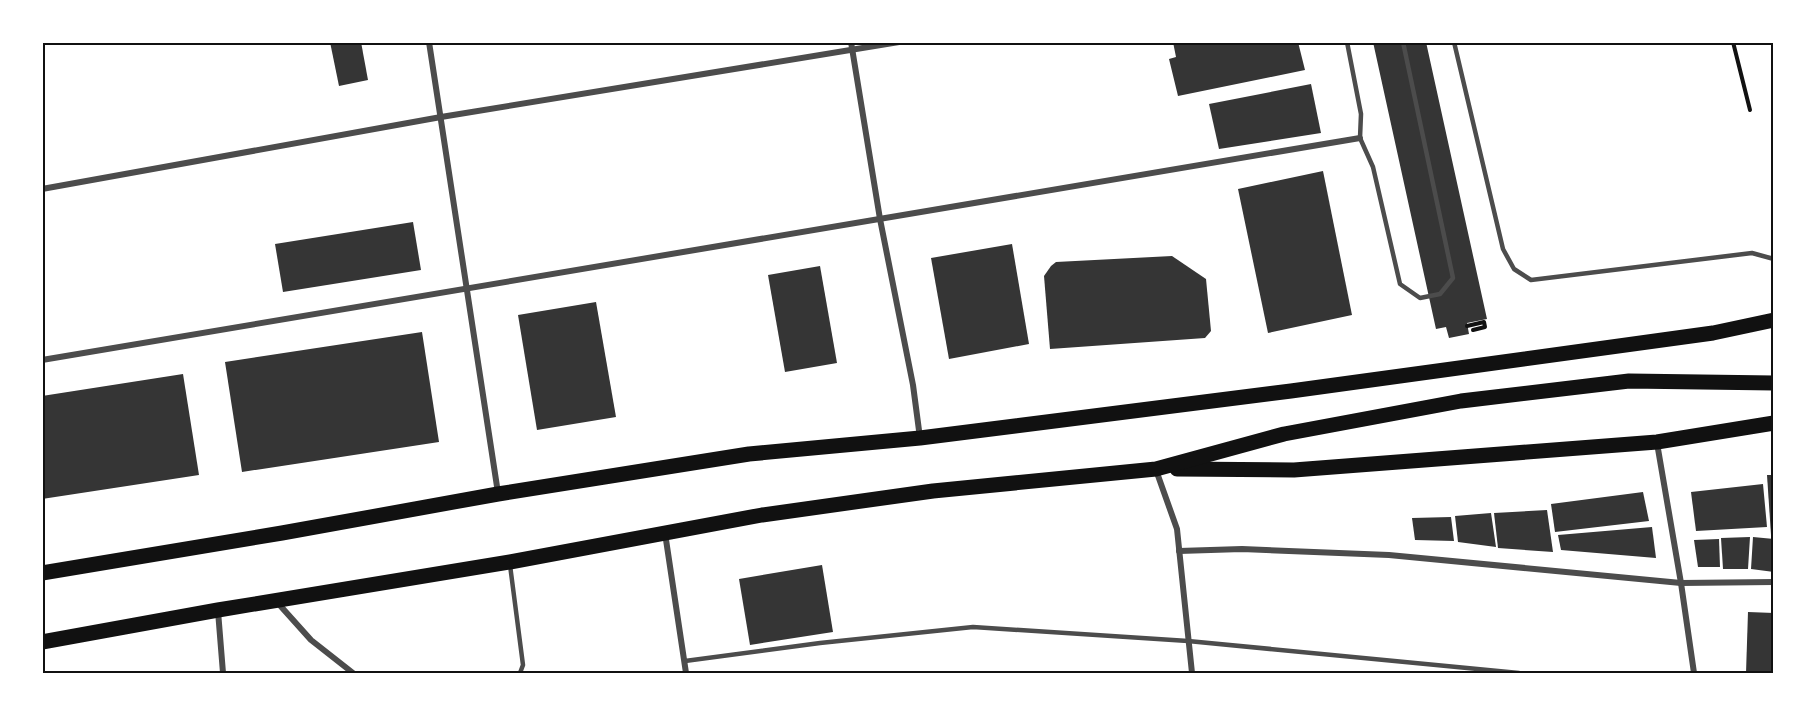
<svg xmlns="http://www.w3.org/2000/svg" width="1816" height="715" viewBox="0 0 1816 715" font-family="'Source Serif 4',serif">
<style>
.building{fill:#353535}
.lines{fill:none;stroke-linecap:round;stroke-linejoin:round}
.path{stroke:#111;stroke-width:4}
.service{stroke:#4c4c4c;stroke-width:4.5}
.minor{stroke:#4c4c4c;stroke-width:6}
.primary{stroke:#111;stroke-width:15}
.neatline{fill:none;stroke:#111;stroke-width:2}
</style>
<rect width="100%" height="100%" fill="#fff"/>
<g class="building">
<path d="M330 42H361L368 80 339 86Z"/>
<path d="M1173 42H1298L1305 70 1178 96 1169 59 1176 57Z"/>
<path d="M1373 42H1426L1487 319 1467 323 1469 334 1449 338 1446 327 1436 329Z"/>
<path d="M1311 84 1321 133 1219 149 1209 104Z"/>
<path d="M1323 171 1352 315 1268 333 1238 189Z"/>
<path d="M413 222 421 270 283 292 275 244Z"/>
<path d="M1012 244 1029 344 949 359 931 258Z"/>
<path d="M1172 256 1206 279 1211 331 1205 338 1050 349 1044 276 1051 266 1056 262Z"/>
<path d="M820 266 837 363 785 372 768 275Z"/>
<path d="M596 302 616 417 537 430 518 315Z"/>
<path d="M422 332 439 442 242 472 225 362Z"/>
<path d="M183 374 199 475 42 499V396Z"/>
<path d="M1767 475H1774V536L1771 535Z"/>
<path d="M1763 484 1767 527 1696 531 1691 492Z"/>
<path d="M1643 492 1649 521 1555 532 1551 504Z"/>
<path d="M1547 510 1553 552 1498 548 1494 513Z"/>
<path d="M1491 513 1496 547 1458 542 1455 516Z"/>
<path d="M1451 517 1454 541 1415 540 1412 518Z"/>
<path d="M1652 527 1656 558 1561 550 1558 535Z"/>
<path d="M1750 537 1748 569H1723L1721 538Z"/>
<path d="M1753 537 1774 539V572L1751 569Z"/>
<path d="M1719 539 1720 567H1698L1694 540Z"/>
<path d="M822 565 833 632 750 645 739 579Z"/>
<path d="M1748 612 1774 613V673H1746Z"/>
</g>
<g class="lines">
<g class="path">
<path d="M1733 42 1750 110"/>
<path d="M1467 326 1484 322 1485 327 1473 330"/>
</g>
<g class="service">
<path d="M1347 42 1361 114 1360 138 1373 167 1400 284 1420 298 1440 294 1453 278 1403 42"/>
<path d="M1454 42 1503 249 1514 269 1531 280 1752 253 1774 259"/>
<path d="M510 565 523 665 520 673"/>
<path d="M685 661 820 643 973 627 1188 641 1519 673"/>
</g>
<g class="minor">
<path d="M429 42 498 493"/>
<path d="M851 42 880 219 913 385 920 438"/>
<path d="M42 189 441 117 899 42"/>
<path d="M42 360 1360 138"/>
<path d="M1657 443 1681 583 1694 673"/>
<path d="M1156 470 1177 529 1192 673"/>
<path d="M665 533 686 673"/>
<path d="M1179 551 1242 549 1389 555 1681 583 1774 582"/>
<path d="M276 601 311 640 353 673"/>
<path d="M218 611 223 673"/>
</g>
<g class="primary">
<path d="M1177 469 1294 470 1657 442 1774 423"/>
<path d="M42 573 282 533 498 494 749 454 920 438 1291 391 1713 333 1774 320"/>
<path d="M42 642 218 610 510 562 762 515 933 491 1156 469 1284 434 1461 401 1629 381 1774 383"/>
</g>
</g>
<rect width="1816" height="715" fill="none" stroke="#ffffff" stroke-width="87"/>
<rect x="44" y="44" width="1728" height="628" class="neatline"/>
</svg>
